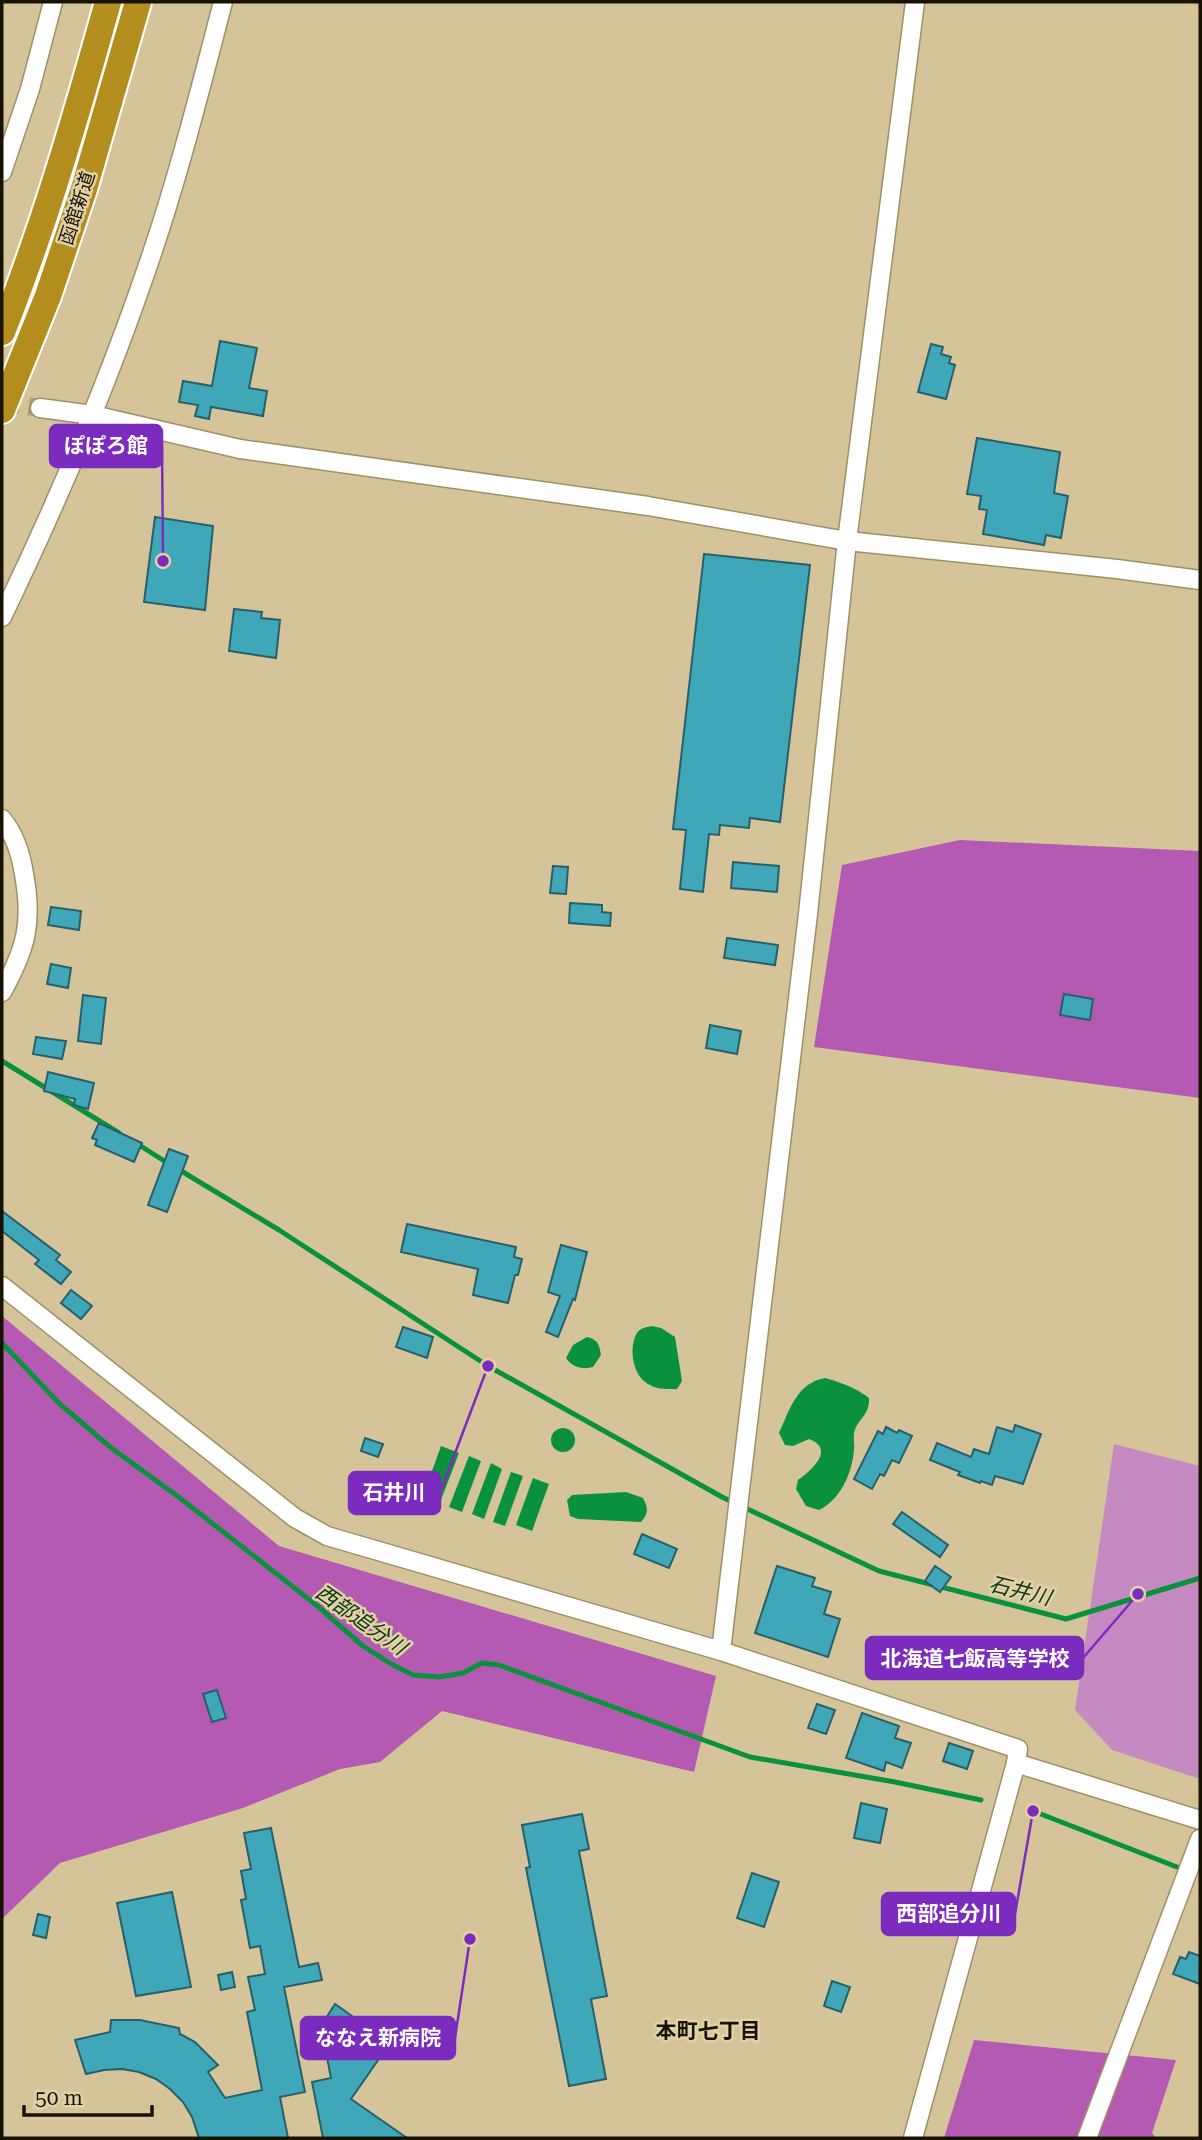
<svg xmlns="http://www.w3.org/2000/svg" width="1202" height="2140" viewBox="0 0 1202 2140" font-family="'Roboto Serif','Noto Sans JP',serif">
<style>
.green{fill:#c68ac2}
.forest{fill:#b55ab2}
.water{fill:#0a913d}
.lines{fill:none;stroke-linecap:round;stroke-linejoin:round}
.stream{stroke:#0a913d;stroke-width:5}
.building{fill:#3fa7b7;stroke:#276069;stroke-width:2}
.minor-tunnel{stroke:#afa07b;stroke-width:18;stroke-dasharray:18 9;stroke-linecap:butt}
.minor-casing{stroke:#a08f66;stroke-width:21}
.highway-casing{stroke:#fff;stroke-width:30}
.minor{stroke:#fff;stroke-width:18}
.highway{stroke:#b38e1e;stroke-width:26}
.labels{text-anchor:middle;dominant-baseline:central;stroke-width:5;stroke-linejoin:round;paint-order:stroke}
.street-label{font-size:19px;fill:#181203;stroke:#e2d1a5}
.water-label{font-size:21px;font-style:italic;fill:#093816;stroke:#e2d1a5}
.neighbourhood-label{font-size:21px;font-weight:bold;fill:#181203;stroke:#e2d1a5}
.leader{fill:none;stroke:#7b2cbf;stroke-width:2.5}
.callout-dot{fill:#7b2cbf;stroke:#e2d1a5;stroke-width:2.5}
.callout{fill:#7b2cbf;stroke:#7b2cbf;stroke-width:2.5}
.callout-label{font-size:21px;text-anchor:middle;font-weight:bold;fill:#fff}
</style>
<rect width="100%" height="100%" fill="#d5c499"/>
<path class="green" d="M1114 1444 1200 1466V1779L1112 1750 1075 1710Z"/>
<g class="forest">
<path d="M960 840 1200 851V1098L814 1047 842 865Z"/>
<path d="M2 1316 279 1546 716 1676 694 1772 442 1711 380 1762 340 1769 243 1808 60 1863 2 1919Z"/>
<path d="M974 2040 1176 2060 1152 2133 1156 2138H944Z"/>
</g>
<g class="water">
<path d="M652 1326 661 1328 675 1337 682 1381 677 1389C665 1389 654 1390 644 1381 632 1371 629 1346 637 1333 640 1328 647 1327 652 1326Z"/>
<path d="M587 1337C598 1340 599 1344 601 1355L593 1367C582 1370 572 1367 566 1358L573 1345Z"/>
<path d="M825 1378C842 1383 855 1387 869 1398 870 1416 857 1419 854 1433 853 1439 855 1445 854 1450 852 1474 840 1500 819 1510L806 1506 796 1489 798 1480C811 1471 836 1449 809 1439L793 1446 785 1445 779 1433C790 1409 797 1383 825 1378Z"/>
<circle cx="563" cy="1440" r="12"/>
<path d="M441 1446 459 1453 441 1500 424 1493Z"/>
<path d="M469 1456 481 1461 462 1512 449 1507Z"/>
<path d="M491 1463 502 1469 484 1519 472 1514Z"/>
<path d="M511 1472 523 1476 505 1526 493 1522Z"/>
<path d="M533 1478 549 1484 532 1531 516 1525Z"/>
<path d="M626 1492 643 1498C648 1508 649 1513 641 1522L578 1519 570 1516 567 1500 572 1495Z"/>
</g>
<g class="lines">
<g class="stream">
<path d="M2 1061 119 1133"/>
<path d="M136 1143 169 1164"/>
<path d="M178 1169 279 1230 488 1366 722 1497 879 1571 1066 1619 1200 1578"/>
<path d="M2 1343 60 1404 110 1447 180 1498 315 1604 363 1646 393 1665 413 1675 439 1677 463 1673 482 1663 499 1665 750 1757 895 1782 981 1800"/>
<path d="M1033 1811 1177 1867"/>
</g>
</g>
<g class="building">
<path d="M220 341 257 348 249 388 267 391 263 416 211 407 209 419 195 416 198 405 179 402 183 381 212 386Z"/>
<path d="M931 344 943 347 941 354 951 357 949 363 955 365 946 399 918 392Z"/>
<path d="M977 438 1060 452 1054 493 1068 496 1061 538 1046 535 1044 545 983 534 987 510 979 509 981 496 967 494Z"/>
<path d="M155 517 213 526 205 610 144 602Z"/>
<path d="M704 554 810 565 780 822 750 818 749 828 720 825 719 835 709 834 703 892 680 889 686 830 673 829Z"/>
<path d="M234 609 262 612 261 618 280 620 276 658 229 651Z"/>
<path d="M733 862 779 866 777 892 731 888Z"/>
<path d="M553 866 568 867 566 894 550 893Z"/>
<path d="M570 903 602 905V912L611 913 610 926 569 923Z"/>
<path d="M51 907 81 911 79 930 48 925Z"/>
<path d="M727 938 778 945 775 965 724 958Z"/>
<path d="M51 964 71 968 68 988 47 984Z"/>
<path d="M1064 994 1093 999 1090 1020 1060 1015Z"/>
<path d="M83 995 106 998 101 1044 78 1041Z"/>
<path d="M710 1025 741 1031 737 1054 706 1048Z"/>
<path d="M36 1037 66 1041 62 1059 33 1054Z"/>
<path d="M48 1072 94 1083 88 1109 74 1105 75 1099 44 1091Z"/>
<path d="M99 1123 142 1143 134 1162 95 1145 97 1140 92 1138Z"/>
<path d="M169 1149 188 1156 167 1212 148 1205Z"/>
<path d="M2 1211 60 1255 56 1260 71 1272 61 1284 35 1264 39 1260 2 1231Z"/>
<path d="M407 1224 516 1247 514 1257 522 1259 518 1275H515L508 1303 473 1295 478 1269 401 1252Z"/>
<path d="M561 1245 587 1252 575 1300 573 1299 558 1337 546 1332 560 1296 548 1292Z"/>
<path d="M71 1290 92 1306 81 1319 61 1303Z"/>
<path d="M403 1327 433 1337 427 1358 396 1347Z"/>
<path d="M1015 1425 1041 1434 1023 1484 995 1476 992 1485 981 1481 980 1483 958 1475 960 1472 930 1460 937 1443 971 1457 974 1449 989 1454 997 1427 1013 1432Z"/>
<path d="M886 1427 897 1433 899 1430 912 1436 899 1463 892 1460 884 1476 880 1474 872 1489 854 1479 878 1431 883 1434Z"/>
<path d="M365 1438 383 1444 378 1457 361 1451Z"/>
<path d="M902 1512 948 1545 940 1557 893 1524Z"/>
<path d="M642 1534 677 1549 669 1568 634 1554Z"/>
<path d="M777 1566 815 1578 812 1586 831 1592 824 1614 840 1619 828 1657 755 1633Z"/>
<path d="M935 1566 951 1577 940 1592 925 1581Z"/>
<path d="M217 1690 226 1718 212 1722 203 1694Z"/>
<path d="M817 1704 835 1710 826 1734 808 1728Z"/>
<path d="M862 1713 899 1726 895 1738 911 1743 902 1768 886 1762 884 1771 846 1758Z"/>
<path d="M949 1743 973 1751 967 1769 943 1761Z"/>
<path d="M861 1803 887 1809 880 1843 854 1838Z"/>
<path d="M582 1814 589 1849 579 1851 607 1996 591 1999 606 2079 569 2086 526 1868 530 1867 522 1825Z"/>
<path d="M271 1828 299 1967 318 1963 322 1980 284 1987 305 2092 280 2097 288 2138H199L192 2117 183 2102 170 2089 156 2079 139 2072 122 2069 104 2070 86 2074 75 2040 110 2032 111 2020H140L179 2028 180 2034 195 2042 218 2065 208 2072 225 2098 262 2090 247 2012 255 2010 248 1977 265 1974 260 1946 250 1948 241 1900 246 1899 241 1871 251 1869 244 1833Z"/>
<path d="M752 1873 779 1882 764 1927 737 1918Z"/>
<path d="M172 1892 191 1987 136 1996 117 1903Z"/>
<path d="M38 1914 50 1917 46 1938 33 1935Z"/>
<path d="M1189 1952 1200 1956V1984L1173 1974 1180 1957 1186 1959Z"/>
<path d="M232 1972 235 1987 221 1990 218 1975Z"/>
<path d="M832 1981 850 1987 841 2012 824 2006Z"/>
<path d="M335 2004 390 2043 351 2099 407 2138H323L312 2082 331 2078 321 2026Z"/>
</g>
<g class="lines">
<path class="minor-tunnel" d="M2 402 40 408"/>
<defs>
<g id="minor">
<path d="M2 172 30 89 53 2"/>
<path d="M40 408 93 415 240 449 648 506 847 541 1117 569 1200 580"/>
<path d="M2 617C57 503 106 388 147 268 177 182 200 90 223 2"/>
<path d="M2 819C15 835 21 854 24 874 33 923 26 949 2 992"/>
<path d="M2 1286 295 1518 327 1536 721 1651 1018 1749 1016 1763 1200 1820"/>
<path d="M721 1651 808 914 847 541 915 2"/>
<path d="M913 2138 1016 1763"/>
<path d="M1087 2138 1200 1839"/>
</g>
<g id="highway">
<path d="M2 332C45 224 77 113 108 2"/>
<path d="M2 410 48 296 84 189 138 2"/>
</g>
</defs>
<use href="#minor" class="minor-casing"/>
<use href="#highway" class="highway-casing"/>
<use href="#minor" class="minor"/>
<use href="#highway" class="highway"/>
</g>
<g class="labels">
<g class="street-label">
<text transform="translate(77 208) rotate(-72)">函館新道</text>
</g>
<g class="water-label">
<text transform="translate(1020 1591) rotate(14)">石井川</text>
<text transform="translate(361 1620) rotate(35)">西部追分川</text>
</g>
<g class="neighbourhood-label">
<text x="708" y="2031">本町七丁目</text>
</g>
</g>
<path class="leader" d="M163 561L162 446M488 1366L440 1493M1138 1594L1083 1658M1033 1811L1015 1914M470 1939L455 2038"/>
<g class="callout-dot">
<circle cx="163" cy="561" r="7"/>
<circle cx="488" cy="1366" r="7"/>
<circle cx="1138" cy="1594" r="7"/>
<circle cx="1033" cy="1811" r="7"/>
<circle cx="470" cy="1939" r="7"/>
</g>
<g class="callout">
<rect x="50" y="425" width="112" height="42" rx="7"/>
<rect x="349" y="1472" width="91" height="42" rx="7"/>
<rect x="866" y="1637" width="217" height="42" rx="7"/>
<rect x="882" y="1893" width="133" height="42" rx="7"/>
<rect x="301" y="2017" width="154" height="42" rx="7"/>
</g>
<g class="callout-label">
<text x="106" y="453">ぽぽろ館</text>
<text x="394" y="1500">石井川</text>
<text x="975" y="1666">北海道七飯高等学校</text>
<text x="949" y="1921">西部追分川</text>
<text x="378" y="2045">ななえ新病院</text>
</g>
<rect width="1202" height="2140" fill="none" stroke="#181203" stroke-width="7"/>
<path d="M24 2105v10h128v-10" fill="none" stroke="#181203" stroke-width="3.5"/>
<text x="35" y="2105" font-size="21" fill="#181203" stroke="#e2d1a5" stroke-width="5" paint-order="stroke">50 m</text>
</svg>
